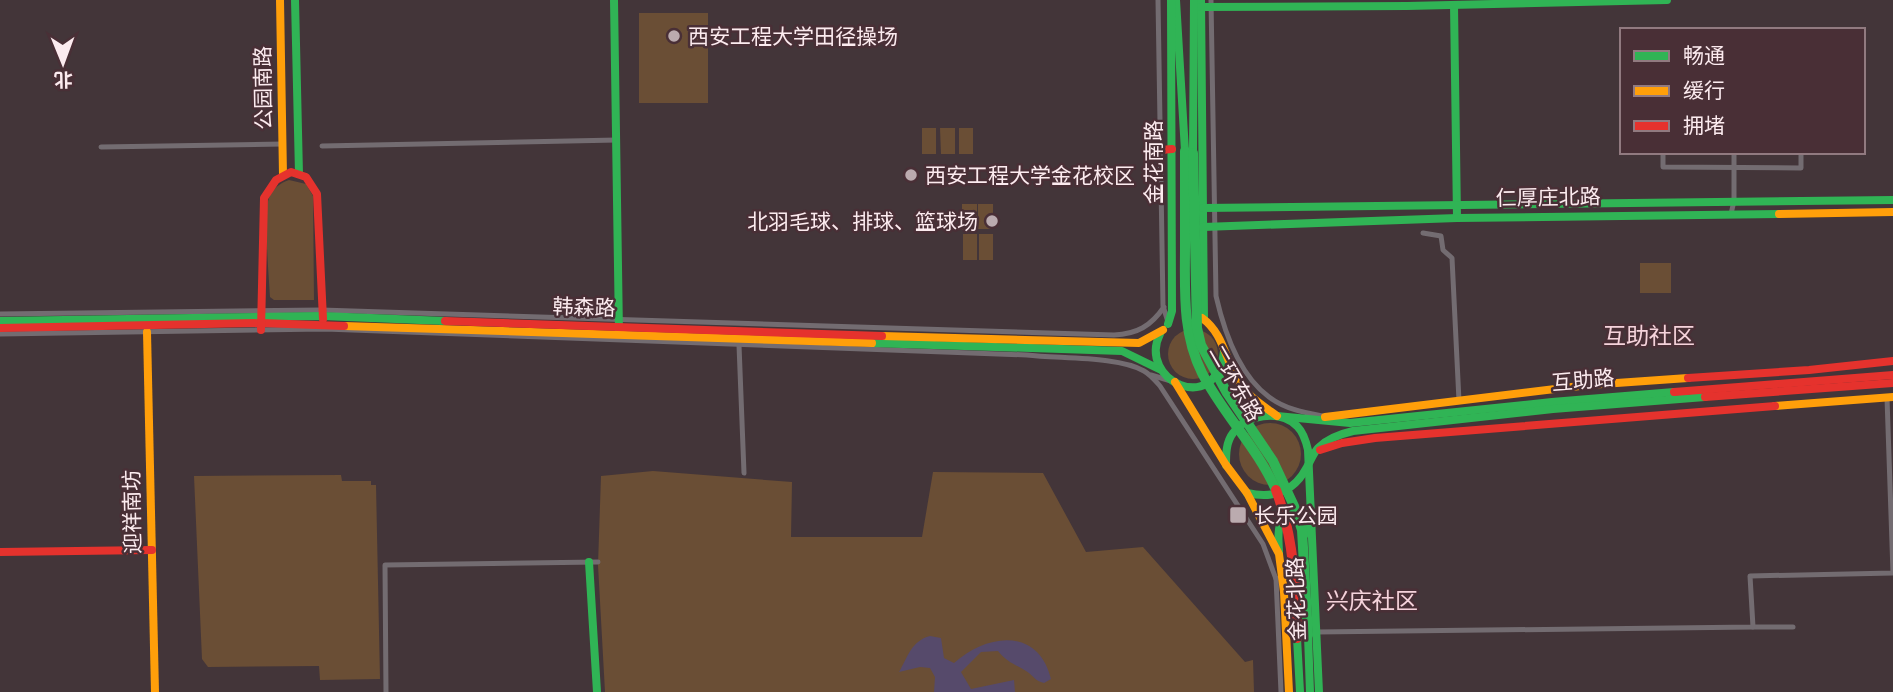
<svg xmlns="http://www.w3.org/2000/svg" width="1893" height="692" viewBox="0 0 1893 692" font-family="Inter,'Noto Sans SC',sans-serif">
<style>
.green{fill:#6a4e35}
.water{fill:#564a6b}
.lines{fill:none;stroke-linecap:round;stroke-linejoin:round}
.street{stroke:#736c71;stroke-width:5}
.fast{stroke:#30b455;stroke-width:8}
.slow{stroke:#ff9f0a;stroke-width:8}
.jam{stroke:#e5322d;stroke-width:8}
.fast-bridge{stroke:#30b455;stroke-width:10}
.jam-bridge{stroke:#e5322d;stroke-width:10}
.poi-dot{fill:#bbabaf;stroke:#492f36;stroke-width:2.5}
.labels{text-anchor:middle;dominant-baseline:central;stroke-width:5;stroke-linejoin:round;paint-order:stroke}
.poi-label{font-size:21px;fill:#fcebef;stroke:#492f36;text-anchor:start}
.street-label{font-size:21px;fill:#fcebef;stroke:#492f36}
.neighbourhood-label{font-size:23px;fill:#f5d3db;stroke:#492f36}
</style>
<rect width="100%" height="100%" fill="#433539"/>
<g class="green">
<rect x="639" y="13" width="69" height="90"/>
<rect x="922" y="128" width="14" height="26"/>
<path d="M940 128H955V154H941Z"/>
<rect x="959" y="128" width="14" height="26"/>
<path d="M289 180 306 184 313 196 314 300H274L270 297C269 277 263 212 269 198 272 189 280 183 289 180Z"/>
<rect x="962" y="204" width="15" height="26"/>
<rect x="978" y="204" width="15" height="25"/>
<rect x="963" y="234" width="14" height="26"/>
<rect x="979" y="234" width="14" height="26"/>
<rect x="1640" y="263" width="31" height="30"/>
<circle cx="1193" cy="354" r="25"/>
<circle cx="1270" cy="454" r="31"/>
<path d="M653 471 792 482 791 537H922L933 472 1043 473 1086 552 1143 547 1245 662 1253 660 1254 692H605L598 565 601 476Z"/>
<path d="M341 475 342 481H371V485H376L380 679 320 680 319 666 208 667 202 659 194 476Z"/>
</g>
<path class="water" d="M930 636 941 638 944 658 954 663C986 634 1038 626 1051 679L1044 683C1035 681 1034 676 1026 671 1013 663 1008 663 998 651L981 652 961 672 971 689 1014 680 1015 692H934L935 677 930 668 920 667 899 672C908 657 911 641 930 636Z"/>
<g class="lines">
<g class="street">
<path d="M1158 0 1163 306 1168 322"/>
<path d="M1211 0 1216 296C1224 331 1239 375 1269 397 1286 410 1307 413 1327 417"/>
<path d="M322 146 617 140"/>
<path d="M101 147 283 144"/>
<path d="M1663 152V167L1801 168V152"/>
<path d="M1731 214 1734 201V152"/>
<path d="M1423 233 1441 236 1443 250 1452 258 1459 401"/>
<path d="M0 314 321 310 1114 335C1137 334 1151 326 1164 307"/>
<path d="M0 334 325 329 1027 355C1059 359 1118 356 1144 371 1151 375 1155 380 1160 386L1263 544 1276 579"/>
<path d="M739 345 744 473"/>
<path d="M1151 375 1171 381"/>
<path d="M1276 578 1281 692"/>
<path d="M1753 627H1793"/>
<path d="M1317 632 1753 627 1750 576 1893 573 1887 398"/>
<path d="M386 692 385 565 598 562"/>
</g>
<g class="fast">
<path d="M295 0 299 174"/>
<path d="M614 0 619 333"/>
<path d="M1176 0 1185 151"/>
<path d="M1201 0 1204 319"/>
<path d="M1454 5 1457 218"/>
<path d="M1201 7 1407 6 1667 0"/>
<path d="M1193 153 1194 0"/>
<path d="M1203 208 1893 200"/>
<path d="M1203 227 1457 218 1779 214"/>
<path d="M0 321 322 316 445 321"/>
<path d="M1168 324 1172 311 1171 0"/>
<path d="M1160 334C1137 380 1216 418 1224 351"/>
<path d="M872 343 1122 351 1159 369"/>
<path d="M1277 416 1350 423 1552 402 1674 392"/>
<path d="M1226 465C1226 454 1226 442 1233 433 1246 415 1279 409 1297 426 1303 432 1306 441 1308 450L1319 692"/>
<path d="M1247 493C1274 499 1294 492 1307 467 1311 460 1313 454 1318 448 1328 438 1340 434 1353 431L1553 409 1705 397"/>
<path d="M1279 553C1279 544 1277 534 1280 525 1288 503 1305 521 1310 534"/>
<path d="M589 562 597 692"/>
<path d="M1308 635 1310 692"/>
<path d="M1297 638 1300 692"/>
</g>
<g class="slow">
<path d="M280 0 283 175"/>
<path d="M1779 214 1893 212"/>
<path d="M1202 318C1223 333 1225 358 1237 379 1246 395 1262 405 1277 416"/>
<path d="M344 326 872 343"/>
<path d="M147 332 155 692"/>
<path d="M882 336 1139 343 1163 330"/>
<path d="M1175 382 1226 465 1247 493 1279 554 1284 592 1289 692"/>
<path d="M1775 406 1893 397"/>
<path d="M1325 417 1588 385 1688 378"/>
</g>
<g class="jam">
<path d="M1161 150 1172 149"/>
<path d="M445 321 882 336"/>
<path d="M0 328 261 323 344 326"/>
<path d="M261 330 264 198 276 180 291 172 306 177 317 194 323 319"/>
<path d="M1688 378 1809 370 1893 361"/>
<path d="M1674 392 1893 375"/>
<path d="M1705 397 1893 383"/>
<path d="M1320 450 1342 443 1375 438 1775 406"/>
<path d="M0 552 152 550"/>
</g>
<g class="fast-bridge">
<path d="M1185 151C1185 183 1185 215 1185 247 1185 290 1182 333 1202 373 1223 414 1257 447 1276 490"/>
<path d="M1193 153 1197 328 1201 345 1227 393 1273 461 1294 506 1302 530 1308 635"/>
</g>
<path class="jam-bridge" d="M1276 490C1294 538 1296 587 1297 638"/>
</g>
<g class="poi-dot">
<circle cx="674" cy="36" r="7"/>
<circle cx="911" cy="175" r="7"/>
<circle cx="992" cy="221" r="7"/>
<rect x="1229" y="506" width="18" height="18" rx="3.5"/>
</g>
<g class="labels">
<g class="poi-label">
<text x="688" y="36">西安工程大学田径操场</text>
<text x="925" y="175">西安工程大学金花校区</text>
<text x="978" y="221" text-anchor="end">北羽毛球、排球、篮球场</text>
<text x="1254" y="515">长乐公园</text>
</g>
<g class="street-label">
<text transform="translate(263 88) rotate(-91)">公园南路</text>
<text transform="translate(1153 162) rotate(-90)">金花南路</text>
<text transform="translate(1548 197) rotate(-1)">仁厚庄北路</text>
<text transform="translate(584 307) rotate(2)">韩森路</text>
<text transform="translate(1583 380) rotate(-5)">互助路</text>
<text transform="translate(1236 383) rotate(60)">二环东路</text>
<text transform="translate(132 512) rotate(-91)">迎祥南坊</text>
<text transform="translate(1296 599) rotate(-92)">金花北路</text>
</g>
<g class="neighbourhood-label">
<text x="1649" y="336">互助社区</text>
<text x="1372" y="601">兴庆社区</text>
</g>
</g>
<rect x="1620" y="28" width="245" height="126" fill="#492f36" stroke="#917a80" stroke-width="2"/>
<rect x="1634" y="51" width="35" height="10" fill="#30b455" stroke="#917a80" stroke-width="2"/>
<text x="1683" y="63" font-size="21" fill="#fcebef">畅通</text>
<rect x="1634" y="86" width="35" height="10" fill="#ff9f0a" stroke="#917a80" stroke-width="2"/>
<text x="1683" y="98" font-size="21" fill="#fcebef">缓行</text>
<rect x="1634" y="121" width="35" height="10" fill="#e5322d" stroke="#917a80" stroke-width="2"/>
<text x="1683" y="133" font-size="21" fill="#fcebef">拥堵</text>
<g transform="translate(63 63) rotate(179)" stroke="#492f36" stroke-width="5" paint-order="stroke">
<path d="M0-5L12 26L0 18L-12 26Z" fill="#fcebef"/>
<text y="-10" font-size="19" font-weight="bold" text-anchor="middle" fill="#fcebef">北</text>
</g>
</svg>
